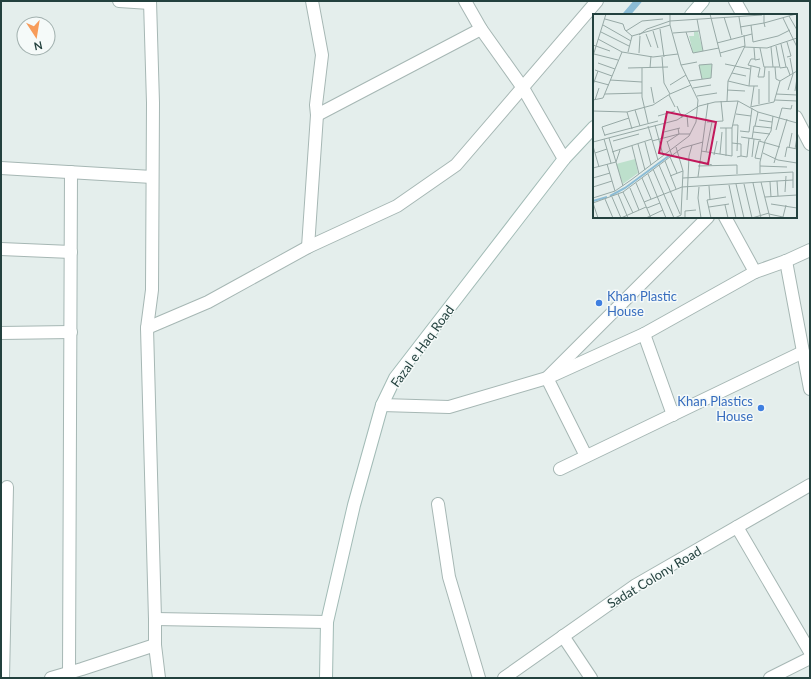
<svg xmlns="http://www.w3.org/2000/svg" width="811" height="679" viewBox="0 0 811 679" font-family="Lato,sans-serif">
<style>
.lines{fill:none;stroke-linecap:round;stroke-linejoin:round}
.stream{stroke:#8bbcd5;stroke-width:7}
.service-casing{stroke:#a6b7b4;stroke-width:14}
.minor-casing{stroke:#a6b7b4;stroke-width:14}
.tertiary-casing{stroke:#a6b7b4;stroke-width:14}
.secondary-casing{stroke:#a2bbb6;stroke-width:14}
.service{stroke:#fff;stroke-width:12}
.minor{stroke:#fff;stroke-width:12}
.tertiary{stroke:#fff;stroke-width:12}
.secondary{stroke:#fff;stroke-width:12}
.shop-dot{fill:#3f7fe0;stroke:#f5faf9;stroke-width:1.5}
.labels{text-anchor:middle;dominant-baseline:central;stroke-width:3;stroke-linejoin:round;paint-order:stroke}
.shop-label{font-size:13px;fill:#366cbe;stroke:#f5faf9;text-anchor:start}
.street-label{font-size:13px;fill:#23413e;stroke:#f5faf9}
.inset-river{fill:none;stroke:#8bbcd5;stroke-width:2}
.inset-road{fill:none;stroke:#97a9a6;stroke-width:1}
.view{fill:#c2185b;fill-opacity:0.15;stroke:#c2185b;stroke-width:2}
.inset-edge{fill:none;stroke:#23413e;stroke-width:2}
</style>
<rect width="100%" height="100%" fill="#e4eeec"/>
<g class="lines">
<path class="stream" d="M626 15 638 1"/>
<defs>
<g id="service">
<path d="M1 249 71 252"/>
<path d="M1 333 71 332"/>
<path d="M644 334 673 415"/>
<path d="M3 678 7 487"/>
</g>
<g id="minor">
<path d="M119 1 150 3"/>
<path d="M150 1 153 103 152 290 147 328 155 619V645L159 678"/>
<path d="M735 1 743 15"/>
<path d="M317 115 481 29"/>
<path d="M796 117 810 144"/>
<path d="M1 168 152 177"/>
<path d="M725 217 755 272"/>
<path d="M308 247 317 115 316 105 322 55 312 1"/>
<path d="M786 261 810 389"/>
<path d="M147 328 208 302 308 247 397 206 456 165 597 1"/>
<path d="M382 405 449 407 547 378 644 334 755 272 786 261 810 250"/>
<path d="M586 456 547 378 708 217"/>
<path d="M560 469 803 352"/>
<path d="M438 504 449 577 479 678"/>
<path d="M737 527 810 652"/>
<path d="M155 619 327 622"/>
<path d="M563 636 591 678"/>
<path d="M69 673 71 172"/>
<path d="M51 678 82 669 155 645"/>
<path d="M770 678 810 658"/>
</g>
<g id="tertiary">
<path d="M465 1 481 29 523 88 564 159"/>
<path d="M504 678 636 585 810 485"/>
</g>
<g id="secondary">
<path d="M691 15 703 1"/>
<path d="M326 678 327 622 354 505 382 405 395 378 564 159 594 127"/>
</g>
</defs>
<use href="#service" class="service-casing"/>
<use href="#minor" class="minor-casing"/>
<use href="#tertiary" class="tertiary-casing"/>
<use href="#secondary" class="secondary-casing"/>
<use href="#service" class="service"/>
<use href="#minor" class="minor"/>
<use href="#tertiary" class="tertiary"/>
<use href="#secondary" class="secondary"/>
</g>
<g class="shop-dot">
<circle cx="599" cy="303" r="4"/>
<circle cx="761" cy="408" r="4"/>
</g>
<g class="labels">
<g class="shop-label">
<text x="607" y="296">Khan Plastic<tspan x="607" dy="15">House</tspan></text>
<text x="753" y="401" text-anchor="end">Khan Plastics<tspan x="753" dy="15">House</tspan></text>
</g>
<g class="street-label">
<text transform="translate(422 346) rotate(-54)">Fazal e Haq Road</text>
<text transform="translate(654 577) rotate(-31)">Sadat Colony Road</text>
</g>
</g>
<g transform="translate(593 14)">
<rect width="204" height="204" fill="#e4eeec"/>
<path d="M105 17 110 37 100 39 96 22H101V18ZM119 50 118 64 109 65 106 51ZM42 145 45 159 30 170 23 150Z" fill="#bde0cc"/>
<path class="inset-river" d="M17 182 32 174 77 141M0 187 14 183"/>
<path class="inset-road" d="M117 0 128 43M171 0V9L203 0M196 2 204 16M131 3 138 25M146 3 149 21M190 4 204 33M12 5 30 10 32 16 39 22 77 11M104 5 110 37M77 7 169 1M10 11 38 27M158 11 160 28 185 22 197 16M147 13 171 9 172 13M67 15 71 43M33 17 49 7 70 5M60 17 65 34M8 18 36 32M93 18 100 39 126 34M80 19 106 17M53 20 58 33M46 21 54 15 77 7M5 25 29 38 60 43 85 40M124 29 159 20M188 30 193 53M0 31 17 37M183 32 187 54 194 53 197 61M151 33 174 34 204 24M178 33 180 53H186M161 34 162 46 167 45M167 34 171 53H180M35 38 39 22M46 39 47 22M127 39 152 32M1 40 25 46M0 42 13 0M69 43 71 69 77 80 98 71M194 43 198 42 194 28M162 45H158L155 51 167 54 165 63H171L172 53M5 49 22 55M132 50 157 55M88 51 104 48M158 52 156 72H165M182 53 183 65 187 67M35 54 75 53M49 54V83L55 109M57 54 58 42M2 56 19 62M139 59 153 62M17 66 49 68M1 67 16 71M96 67 118 64 119 50 106 51 109 65M135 67 156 72M0 71 5 57M77 71 93 61M58 73 61 89M100 74 118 71M134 76 152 77M195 76 200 60 197 44M202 77 204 64M12 80 49 79M183 80 204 81M76 81 82 93M104 82 124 79M0 86 10 84 29 38M2 86 6 74M182 86 204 87M134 87 135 67 152 32 151 21M176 88V57M166 90V75M84 92 89 104M158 92 161 72M157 93 181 88 187 67 204 57M42 96 47 112M0 97 34 98 60 91 77 80M34 98 39 115M143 100 158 102M94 101 95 113M65 102 82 97M166 106 179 108M114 108 130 107 128 87M62 111 70 141M140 111H145L144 137M55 112 65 146M162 112 165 98M127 114H139L145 87M183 116 189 94 198 95 199 91M147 117 156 118 159 94M71 118 87 114M160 118 177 120M12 121 65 107M12 122 9 113 36 104M148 123 168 126M16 124 30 172M70 124 71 110M11 125 18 149M159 125 161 112 179 114M20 127 46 120M59 127 86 120H97M74 127 79 142M0 128 84 106 106 92 122 88 145 87 165 98 204 109M52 128 58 151M74 128 86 120 85 114M139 129 148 130V142L144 143M45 130 52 156M0 132 6 153M39 132 46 160M196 134 199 119M202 135 204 123M108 137 139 142V114M19 138 59 125M113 138 119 108M2 139 14 135M170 139 185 146 204 149M127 140 129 118M121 141 124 127M133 142V114M148 142 154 143 156 124M77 143 84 159M159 143 161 125M192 143 194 133 204 135M168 145 162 144 166 127 187 133M72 147 83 175M106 147 119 151M181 149 194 105M14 150 22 177M66 151 87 200M105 152 144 151V160M167 152 194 153M0 154 23 148 27 136M60 155 81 204M167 159V148L172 127 178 117 180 102M55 160 73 204M77 162 90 157M105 163 115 89M0 164 17 159M49 164 58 185M90 164 200 158V174M184 167 185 182M168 168 177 204M177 168 178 183M43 169 58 204M160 169 168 204M143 170 151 204M151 170 159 204M136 171 143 204M116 172 117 186M0 173 19 167M106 173 105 184 108 204M37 174 46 196M30 178 40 199M192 178 193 162M25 180 35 204M19 183 28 204M172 183 204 181M0 184 22 177 38 166 96 122 103 108 105 86 88 51 77 11V0M12 185 20 204M94 186 96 142 99 131M51 188 89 173 200 166M0 189 30 178 89 134 110 128M0 189 5 204M178 190 204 194M132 191 135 204M116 193 136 190M54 194 67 189M176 200 190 203 193 191M28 204 53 193M53 204 70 196M82 204 88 201 90 157 83 133M92 204V197L103 196M118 204 114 186 133 183M159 204 176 199"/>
<path class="view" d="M74 98 123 108 115 150 66 139Z"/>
<rect width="204" height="204" class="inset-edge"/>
</g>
<rect width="811" height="679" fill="none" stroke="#23413e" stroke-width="4"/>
<g transform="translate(36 36) rotate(168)"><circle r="19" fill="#f5faf9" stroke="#a1b0ae"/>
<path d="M0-3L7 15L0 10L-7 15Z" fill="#f79c5a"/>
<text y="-6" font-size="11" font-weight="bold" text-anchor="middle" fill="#23413e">N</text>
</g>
</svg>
